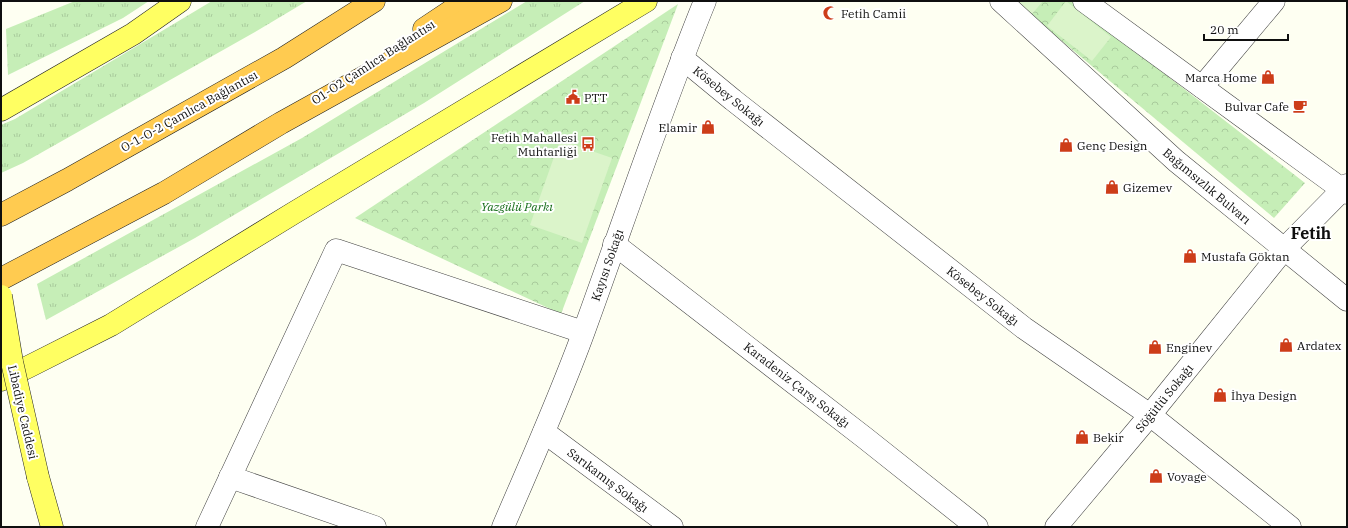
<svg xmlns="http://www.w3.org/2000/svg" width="1348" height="528" viewBox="0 0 1348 528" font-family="'IBM Plex Serif',serif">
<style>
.grass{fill:url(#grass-tufts)}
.park{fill:url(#park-crowns)}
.pitch{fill:#dbf4ca}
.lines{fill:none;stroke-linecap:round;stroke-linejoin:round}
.minor-casing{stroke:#424242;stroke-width:23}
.major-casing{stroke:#202020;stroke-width:23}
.highway-casing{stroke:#202020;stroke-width:23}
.minor{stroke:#fff;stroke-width:22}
.major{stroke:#ffff62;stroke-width:22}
.highway{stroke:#ffcb50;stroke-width:22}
.major-bridge-casing{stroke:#202020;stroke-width:23;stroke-linecap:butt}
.major-bridge{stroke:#ffff62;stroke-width:22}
.labels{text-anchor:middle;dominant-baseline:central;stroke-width:4;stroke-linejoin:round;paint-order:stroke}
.poi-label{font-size:12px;fill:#0f0f0f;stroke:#fff;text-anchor:start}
.street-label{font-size:12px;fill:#0f0f0f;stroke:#fff}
.park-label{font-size:12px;font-style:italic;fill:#186e1c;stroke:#fff}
.district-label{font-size:16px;font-weight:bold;fill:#0f0f0f;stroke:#fff}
</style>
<defs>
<pattern id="grass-tufts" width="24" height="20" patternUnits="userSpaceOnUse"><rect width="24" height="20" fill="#c6eeb7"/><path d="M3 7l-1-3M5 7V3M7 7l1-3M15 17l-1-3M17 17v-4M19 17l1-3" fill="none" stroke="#a9cb9c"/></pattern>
<pattern id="park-crowns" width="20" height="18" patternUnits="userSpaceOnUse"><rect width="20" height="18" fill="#c6eeb7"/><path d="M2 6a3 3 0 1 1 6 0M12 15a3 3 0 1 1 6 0" fill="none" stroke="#a9cb9c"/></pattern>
</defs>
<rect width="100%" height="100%" fill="#fefff2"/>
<g class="grass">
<path d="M75 1H149L123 18 8 75 6 29Z"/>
<path d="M212 1H307L255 32 23 163 1 173V125L15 119Z"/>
<path d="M527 1H585L424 103 195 238 46 320 37 284 302 138Z"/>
</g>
<g class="park">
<path d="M1014 1H1071L1305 183 1274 218Z"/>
<path d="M678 4 561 314 355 218Z"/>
</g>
<g class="pitch">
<path d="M1016 1H1043L1032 14Z"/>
<path d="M1066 1 1111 37 1092 61 1047 26Z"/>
<path d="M560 140 612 158 582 243 530 225Z"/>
</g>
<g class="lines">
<defs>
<g id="minor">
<path d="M1001 1 1176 161 1347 300"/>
<path d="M1084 1 1347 193"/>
<path d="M682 58 733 100 1024 328 1150 415 1290 527"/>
<path d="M1202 87 1274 1"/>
<path d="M614 244 865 438 977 527"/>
<path d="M544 432 672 527"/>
<path d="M230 477 375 527"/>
<path d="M207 527 336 250 583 332"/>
<path d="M503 527C531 462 560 397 584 331 624 221 661 109 705 1"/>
<path d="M1056 527 1150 415 1284 249 1347 185"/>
</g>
<g id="major">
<path d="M1 110 133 34 180 1"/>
<path d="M1 380 28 367 111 325 292 214 646 1"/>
<path d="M38 477 52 527"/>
</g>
<g id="highway">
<path d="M424 29 466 1"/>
<path d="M1 215 67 180 284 58 374 1"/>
<path d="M1 279 164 193 281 123 501 1"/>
</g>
</defs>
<use href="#minor" class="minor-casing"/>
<use href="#major" class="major-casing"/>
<use href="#highway" class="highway-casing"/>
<use href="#minor" class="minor"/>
<use href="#major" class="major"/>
<use href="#highway" class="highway"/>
<defs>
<path id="major-bridge" d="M1 296 12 362 38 477"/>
</defs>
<use href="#major-bridge" class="major-bridge-casing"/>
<use href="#major-bridge" class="major-bridge"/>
</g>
<defs>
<symbol id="mosque-bare" viewBox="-9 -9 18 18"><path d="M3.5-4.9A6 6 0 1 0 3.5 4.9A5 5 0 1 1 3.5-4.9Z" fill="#cd3d19" stroke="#fff" stroke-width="2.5" paint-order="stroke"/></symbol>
<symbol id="shop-bare" viewBox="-9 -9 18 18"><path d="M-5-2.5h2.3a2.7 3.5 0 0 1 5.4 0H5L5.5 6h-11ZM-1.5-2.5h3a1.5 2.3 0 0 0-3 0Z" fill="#cd3d19" stroke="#fff" stroke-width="2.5" paint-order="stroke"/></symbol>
<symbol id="civic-bare" viewBox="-9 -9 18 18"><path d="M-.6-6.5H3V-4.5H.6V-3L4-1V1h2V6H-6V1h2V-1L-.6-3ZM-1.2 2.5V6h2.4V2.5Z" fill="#cd3d19" stroke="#fff" stroke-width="2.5" paint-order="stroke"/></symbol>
<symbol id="cafe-bare" viewBox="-9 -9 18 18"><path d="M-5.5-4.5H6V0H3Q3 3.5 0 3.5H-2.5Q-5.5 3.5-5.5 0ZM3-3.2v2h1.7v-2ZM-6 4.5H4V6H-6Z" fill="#cd3d19" stroke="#fff" stroke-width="2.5" paint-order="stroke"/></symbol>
<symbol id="bus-bare" viewBox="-9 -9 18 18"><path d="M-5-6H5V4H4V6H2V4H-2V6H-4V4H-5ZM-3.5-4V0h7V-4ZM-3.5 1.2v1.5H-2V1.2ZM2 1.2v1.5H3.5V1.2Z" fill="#cd3d19" stroke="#fff" stroke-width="2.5" paint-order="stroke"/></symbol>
</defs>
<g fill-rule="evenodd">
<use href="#mosque-bare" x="820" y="3" width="20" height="20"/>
<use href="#shop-bare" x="1258" y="67" width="20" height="20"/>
<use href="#civic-bare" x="563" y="87" width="20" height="20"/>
<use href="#cafe-bare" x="1290" y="96" width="20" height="20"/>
<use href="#shop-bare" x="698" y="117" width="20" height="20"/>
<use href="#bus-bare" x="578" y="134" width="20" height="20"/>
<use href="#shop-bare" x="1056" y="135" width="20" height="20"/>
<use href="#shop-bare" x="1102" y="177" width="20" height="20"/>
<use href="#shop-bare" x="1180" y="246" width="20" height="20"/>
<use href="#shop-bare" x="1276" y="335" width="20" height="20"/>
<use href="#shop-bare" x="1145" y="337" width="20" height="20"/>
<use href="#shop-bare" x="1210" y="385" width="20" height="20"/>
<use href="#shop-bare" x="1072" y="427" width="20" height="20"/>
<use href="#shop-bare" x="1146" y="466" width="20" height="20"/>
</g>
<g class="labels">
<g class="poi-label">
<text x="841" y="13">Fetih Camii</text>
<text x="1257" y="77" text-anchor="end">Marca Home</text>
<text x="584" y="97">PTT</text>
<text x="1289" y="106" text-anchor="end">Bulvar Cafe</text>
<text x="697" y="127" text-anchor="end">Elamir</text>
<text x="577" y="137" text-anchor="end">Fetih Mahallesi<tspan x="577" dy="14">Muhtarliği</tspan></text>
<text x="1077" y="145">Genç Design</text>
<text x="1123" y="187">Gizemev</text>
<text x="1201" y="256">Mustafa Göktan</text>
<text x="1297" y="345">Ardatex</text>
<text x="1166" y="347">Enginev</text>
<text x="1231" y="395">İhya Design</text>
<text x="1093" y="437">Bekir</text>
<text x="1167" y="476">Voyage</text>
</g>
<g class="street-label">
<text transform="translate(373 62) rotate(-33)">O1-O2 Çamlıca Bağlantısı</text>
<text transform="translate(729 96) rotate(39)">Kösebey Sokağı</text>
<text transform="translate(189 111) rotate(-29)">O-1-O-2 Çamlıca Bağlantısı</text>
<text transform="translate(1207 186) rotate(40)">Bağımsızlık Bulvarı</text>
<text transform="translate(607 265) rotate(-71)">Kayısı Sokağı</text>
<text transform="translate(983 296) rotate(38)">Kösebey Sokağı</text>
<text transform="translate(797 385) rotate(38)">Karadeniz Çarşı Sokağı</text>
<text transform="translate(1164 398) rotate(-51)">Söğütlü Sokağı</text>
<text transform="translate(23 412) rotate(77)">Libadiye Caddesi</text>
<text transform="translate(608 480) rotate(37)">Sarıkamış Sokağı</text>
</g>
<g class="park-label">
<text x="517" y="206">Yazgülü Parkı</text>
</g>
<g class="district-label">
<text x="1311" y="233">Fetih</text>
</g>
</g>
<rect width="1348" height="528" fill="none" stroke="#0f0f0f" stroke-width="4"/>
<path d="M1204 34v6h84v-6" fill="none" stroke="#0f0f0f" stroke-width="2"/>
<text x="1210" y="34" font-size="12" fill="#0f0f0f" stroke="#ffffff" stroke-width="3" paint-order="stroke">20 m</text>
</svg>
